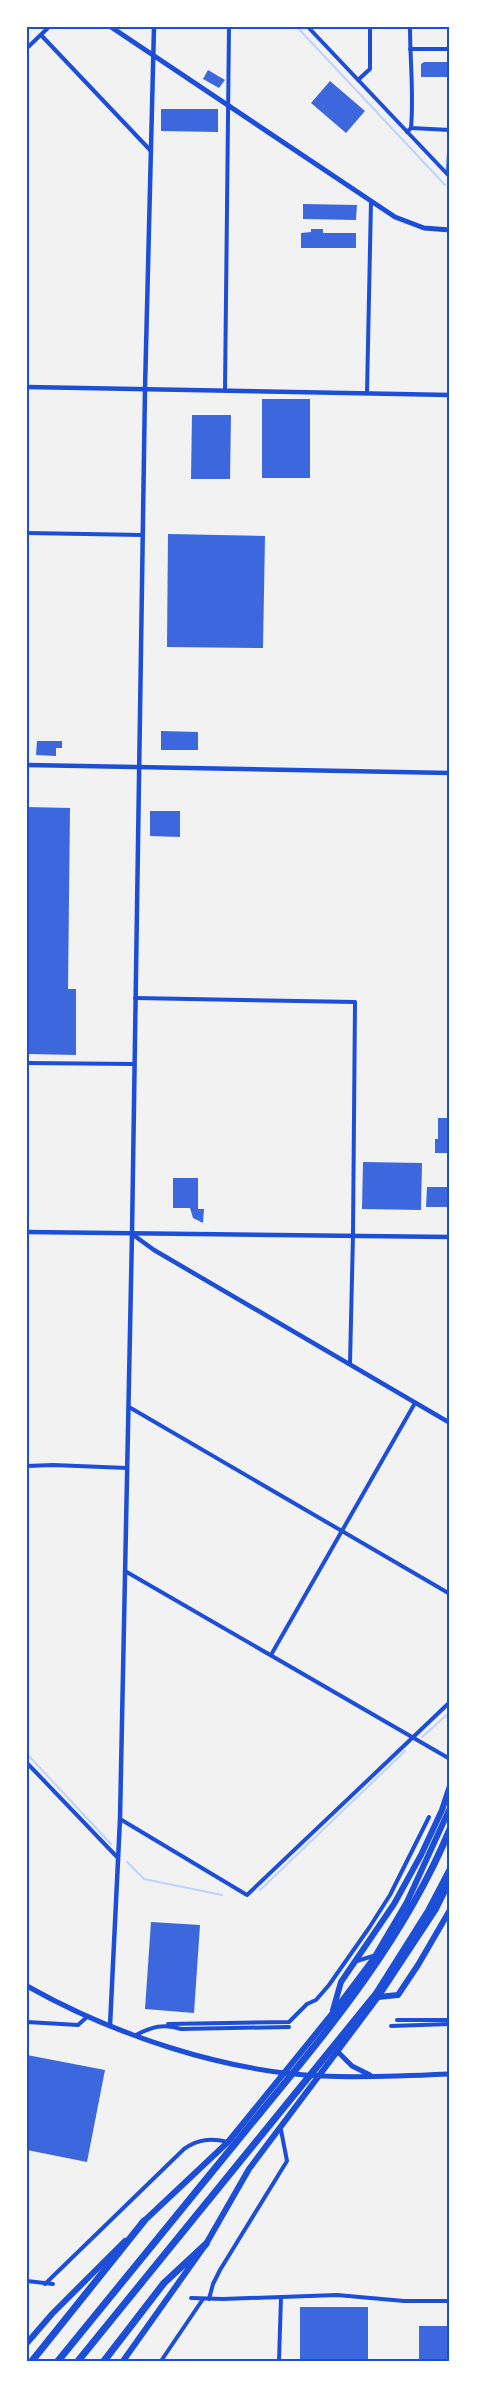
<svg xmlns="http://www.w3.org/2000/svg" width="477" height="2388" viewBox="0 0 477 2388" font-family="'Nunito Sans',sans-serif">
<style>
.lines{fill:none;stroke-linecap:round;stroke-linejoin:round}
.stream{stroke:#bfd3fe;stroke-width:2}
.building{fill:#3d67dc}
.minor{stroke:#1d4ed8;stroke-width:4}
.tertiary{stroke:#1d4ed8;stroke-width:4.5}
.primary{stroke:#1d4ed8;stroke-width:5}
.trunk{stroke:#1d4ed8;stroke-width:6}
.motorway{stroke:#1d4ed8;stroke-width:7}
.neatline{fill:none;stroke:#1d4ed8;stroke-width:2}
</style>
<rect width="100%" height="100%" fill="#f2f2f2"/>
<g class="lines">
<g class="stream">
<path d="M297 27 445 185"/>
<path d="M422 1737 450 1712"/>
<path d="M27 1754 111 1844"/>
<path d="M127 1862 144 1879 222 1895"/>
<path d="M260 1890 405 1751"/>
</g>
</g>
<g class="building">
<path d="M424 62H450V77H421V64Z"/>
<path d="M208 70 225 80 219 88 203 79Z"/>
<path d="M330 81 365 111 346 133 311 103Z"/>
<path d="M161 109H218V132L161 131Z"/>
<path d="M303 204 357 205 356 220 303 219Z"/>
<path d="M311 229H323V233H356V248H301V233L311 232Z"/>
<rect x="262" y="399" width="48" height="79"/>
<path d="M192 415H231L230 479H191Z"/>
<path d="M168 534 265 536 263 648 167 647Z"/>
<path d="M161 731 198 732V750H161Z"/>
<path d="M37 741H62V748H56V756L36 755Z"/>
<path d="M27 807 70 808 68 989H76V1055L27 1054Z"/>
<path d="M150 811H180V837L150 836Z"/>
<path d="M438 1118H450V1153H435V1139H438Z"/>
<path d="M363 1162 422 1163 421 1210 362 1209Z"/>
<path d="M173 1178H198V1209H204L203 1223 193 1218 190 1208H173Z"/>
<path d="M427 1187H450V1207H426Z"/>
<path d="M151 1922 200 1925 194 2013 145 2009Z"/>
<path d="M27 2055 105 2070 87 2162 27 2150Z"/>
<rect x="300" y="2307" width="68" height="54"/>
<rect x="419" y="2326" width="31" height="35"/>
</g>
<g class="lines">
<g class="minor">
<path d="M308 27 450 177"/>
<path d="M41 35 151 151"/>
<path d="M27 48 49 27"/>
<path d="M410 49H450"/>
<path d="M358 80 370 69V27"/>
<path d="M411 128 450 130 448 174"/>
<path d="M407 132 411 128C414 95 410 61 410 27"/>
<path d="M225 390 229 27"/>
<path d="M367 393 371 201"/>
<path d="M27 533 143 535"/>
<path d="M135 998 355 1002 353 1235 350 1363"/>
<path d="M27 1063 134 1064"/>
<path d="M129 1407 450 1594"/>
<path d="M27 1466 53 1465 127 1468"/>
<path d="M125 1571 450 1759"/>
<path d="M271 1655 415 1403"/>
<path d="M27 1763 118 1858"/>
<path d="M120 1819 247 1895 450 1702"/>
<path d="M357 1961 373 1956"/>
<path d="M397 2020H450"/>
<path d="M27 2022 78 2025 87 2017"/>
<path d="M168 2024 289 2022 307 2004 316 2000 329 1985 369 1928 390 1895 429 1817"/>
<path d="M391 2026 450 2024"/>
<path d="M136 2035C151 2027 164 2023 181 2029L289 2027"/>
<path d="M27 2281 53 2284"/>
<path d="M45 2284 184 2149C198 2139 211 2138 228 2142"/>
<path d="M191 2298 223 2299 337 2295 404 2301H450"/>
<path d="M209 2299 213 2284 220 2270 287 2161 281 2130"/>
<path d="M161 2361 203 2299"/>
<path d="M279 2361 281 2297"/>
</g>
<g class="tertiary">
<path d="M27 387 450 395"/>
<path d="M27 765 450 773"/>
<path d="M27 1232 450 1237"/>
<path d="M132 1234 154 1250 450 1423"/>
<path d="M110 2026 120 1819 132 1234 145 389 154 27"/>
</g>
<g class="primary">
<path d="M111 27 395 217 424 228 450 230"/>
<path d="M27 1986C112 2034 224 2072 322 2076 365 2078 407 2076 450 2074"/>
<path d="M338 2052 352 2066 370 2075"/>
</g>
<g class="trunk">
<path d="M378 1997 398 1995 418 1965 450 1910"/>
<path d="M333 2010 341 1982 394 1904 421 1855 442 1810 450 1786"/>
<path d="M142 2223 228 2142 332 2014 374 1958 407 1902 450 1808"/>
<path d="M27 2343 52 2314 125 2241"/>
<path d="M123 2361 206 2244 249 2169 378 1997 436 1909 450 1881"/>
</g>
<g class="motorway">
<path d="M32 2361 144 2221"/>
<path d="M58 2361C121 2284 184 2206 247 2129 325 2034 402 1944 450 1829"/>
<path d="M78 2361 376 1994 429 1910 450 1870"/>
<path d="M104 2361 164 2283 206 2244"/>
</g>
</g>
<rect width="477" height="2388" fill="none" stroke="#ffffff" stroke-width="57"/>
<rect x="28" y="28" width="420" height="2332" class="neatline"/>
</svg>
